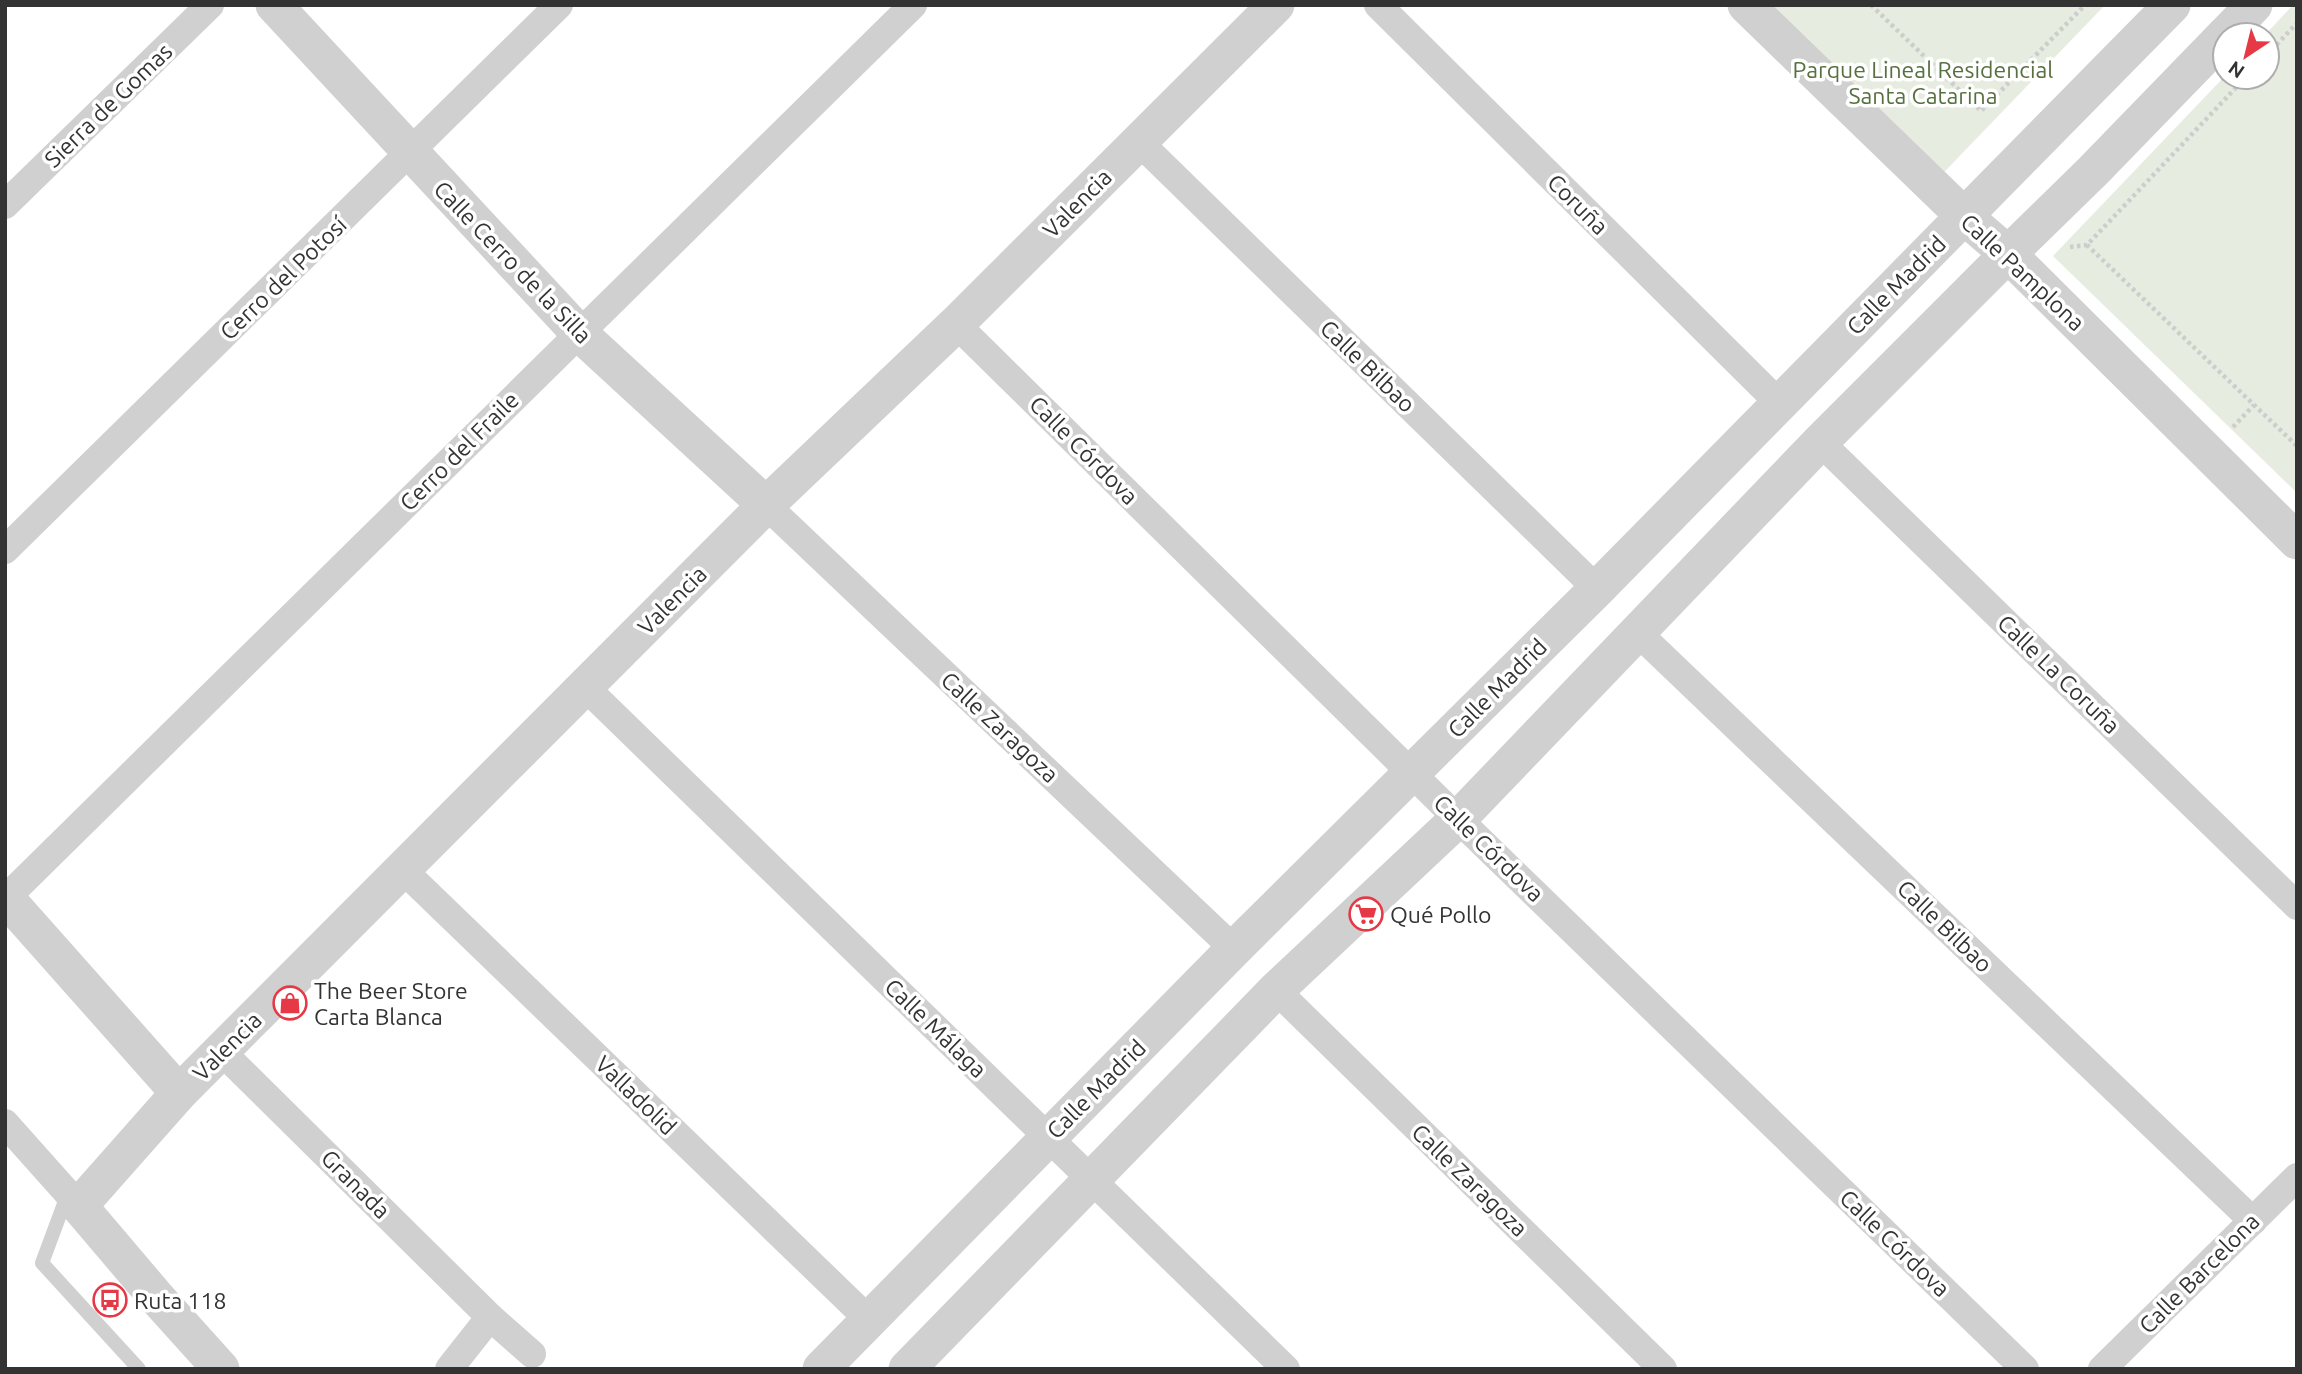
<svg xmlns="http://www.w3.org/2000/svg" width="2302" height="1374" viewBox="0 0 2302 1374" font-family="Ubuntu,sans-serif">
<style>
.green{fill:#e6ecdf}
.lines{fill:none;stroke-linecap:round;stroke-linejoin:round}
.path{stroke:#cdcdcd;stroke-width:4.5;stroke-dasharray:3.5 3.5;stroke-linecap:butt}
.service{stroke:#d0d0d0;stroke-width:14}
.minor{stroke:#d0d0d0;stroke-width:28}
.tertiary{stroke:#d0d0d0;stroke-width:37}
.labels{text-anchor:middle;dominant-baseline:central;stroke-width:7;stroke-linejoin:round;paint-order:stroke}
.park-label{font-size:23px;fill:#56703f;stroke:#fff}
.street-label{font-size:23px;fill:#333;stroke:#fff}
.poi-label{font-size:23px;fill:#333;stroke:#fff;text-anchor:start}
</style>
<rect width="100%" height="100%" fill="#fff"/>
<g class="green">
<path d="M1733 5H2105L1925 192Z"/>
<path d="M2293 5H2297V493L2053 256 2225 76 2267 77V35H2265Z"/>
</g>
<g class="lines">
<g class="path">
<path d="M1871 5 1981 111 2085 5"/>
<path d="M2267 55 2297 23"/>
<path d="M2246 77 2087 245 2297 446"/>
<path d="M2070 247 2087 245"/>
<path d="M2233 427 2254 405"/>
</g>
<path class="service" d="M68 1193 42 1263 139 1369"/>
<g class="minor">
<path d="M1378 5 1779 403"/>
<path d="M1139 142 1597 589"/>
<path d="M5 205 210 5"/>
<path d="M956 324 1458 819 2025 1369"/>
<path d="M1820 442 2297 906"/>
<path d="M766 505 1234 949"/>
<path d="M5 550 559 5"/>
<path d="M1637 632 2253 1221"/>
<path d="M585 687 1286 1369"/>
<path d="M403 870 869 1320"/>
<path d="M6 898 913 5"/>
<path d="M1276 990 1663 1369"/>
<path d="M221 1051 490 1317 532 1354"/>
<path d="M5 1123 79 1206"/>
<path d="M449 1369 490 1317"/>
<path d="M2102 1369 2297 1177"/>
</g>
<g class="tertiary">
<path d="M274 5 579 333 766 505"/>
<path d="M1746 5 1965 217 2008 254 2297 541"/>
<path d="M2225 35 2254 5"/>
<path d="M5 897 179 1093"/>
<path d="M221 1369 158 1299 79 1206 179 1093 766 505 956 324 1276 5"/>
<path d="M821 1369 1234 949 1597 589 2172 5"/>
<path d="M907 1369 1276 990 1458 819 1820 442 2008 254 2093 171 2225 35"/>
</g>
</g>
<defs>
<symbol id="supermarket-ring" viewBox="-11 -11 22 22"><circle r="9.5" fill="#fff" stroke="#e63946" stroke-width="1.5"/><path d="M-6-5.5h2.5l.6 2H6L4.5 2H-2.5L-4.4-4H-6ZM-1.5 3.2a1.3 1.3 0 1 0 .1 0ZM3 3.2a1.3 1.3 0 1 0 .1 0Z" fill="#e63946"/></symbol>
<symbol id="shop-ring" viewBox="-11 -11 22 22"><circle r="9.5" fill="#fff" stroke="#e63946" stroke-width="1.5"/><path d="M-5-2.5h2.3a2.7 3.5 0 0 1 5.4 0H5L5.5 6h-11ZM-1.5-2.5h3a1.5 2.3 0 0 0-3 0Z" fill="#e63946"/></symbol>
<symbol id="bus-ring" viewBox="-11 -11 22 22"><circle r="9.5" fill="#fff" stroke="#e63946" stroke-width="1.5"/><path d="M-5-6H5V4H4V6H2V4H-2V6H-4V4H-5ZM-3.5-4V0h7V-4ZM-3.5 1.2v1.5H-2V1.2ZM2 1.2v1.5H3.5V1.2Z" fill="#e63946"/></symbol>
</defs>
<g fill-rule="evenodd">
<use href="#supermarket-ring" x="1347" y="895" width="38" height="38"/>
<use href="#shop-ring" x="271" y="984" width="38" height="38"/>
<use href="#bus-ring" x="91" y="1281" width="38" height="38"/>
</g>
<g class="labels">
<g class="park-label">
<text x="1923" y="69">Parque Lineal Residencial<tspan x="1923" dy="26">Santa Catarina</tspan></text>
</g>
<g class="street-label">
<text transform="translate(108 105) rotate(-44)">Sierra de Gomas</text>
<text transform="translate(1077 203) rotate(-45)">Valencia</text>
<text transform="translate(1578 204) rotate(45)">Coruña</text>
<text transform="translate(513 262) rotate(46)">Calle Cerro de la Silla</text>
<text transform="translate(2023 272) rotate(43)">Calle Pamplona</text>
<text transform="translate(283 278) rotate(-44)">Cerro del Potosí</text>
<text transform="translate(1896 285) rotate(-45)">Calle Madrid</text>
<text transform="translate(1368 366) rotate(44)">Calle Bilbao</text>
<text transform="translate(1084 450) rotate(45)">Calle Córdova</text>
<text transform="translate(459 451) rotate(-45)">Cerro del Fraile</text>
<text transform="translate(672 600) rotate(-45)">Valencia</text>
<text transform="translate(2059 674) rotate(44)">Calle La Coruña</text>
<text transform="translate(1497 688) rotate(-45)">Calle Madrid</text>
<text transform="translate(1000 727) rotate(43)">Calle Zaragoza</text>
<text transform="translate(1489 848) rotate(44)">Calle Córdova</text>
<text transform="translate(1945 926) rotate(44)">Calle Bilbao</text>
<text transform="translate(936 1028) rotate(44)">Calle Málaga</text>
<text transform="translate(227 1046) rotate(-45)">Valencia</text>
<text transform="translate(1096 1089) rotate(-45)">Calle Madrid</text>
<text transform="translate(636 1095) rotate(44)">Valladolid</text>
<text transform="translate(1470 1180) rotate(44)">Calle Zaragoza</text>
<text transform="translate(356 1184) rotate(45)">Granada</text>
<text transform="translate(1895 1243) rotate(44)">Calle Córdova</text>
<text transform="translate(2199 1273) rotate(-45)">Calle Barcelona</text>
</g>
<g class="poi-label">
<text x="1390" y="914">Qué Pollo</text>
<text x="314" y="990">The Beer Store<tspan x="314" dy="26">Carta Blanca</tspan></text>
<text x="134" y="1300">Ruta 118</text>
</g>
</g>
<rect width="2302" height="1374" fill="none" stroke="#333333" stroke-width="14"/>
<g transform="translate(2246 56) rotate(215)"><circle r="33" fill="#ffffff" stroke="#adadad" stroke-width="2"/>
<path d="M0-5L12 26L0 18L-12 26Z" fill="#e63946"/>
<text y="-10" font-size="19" font-weight="bold" text-anchor="middle" fill="#333333">N</text>
</g>
</svg>
